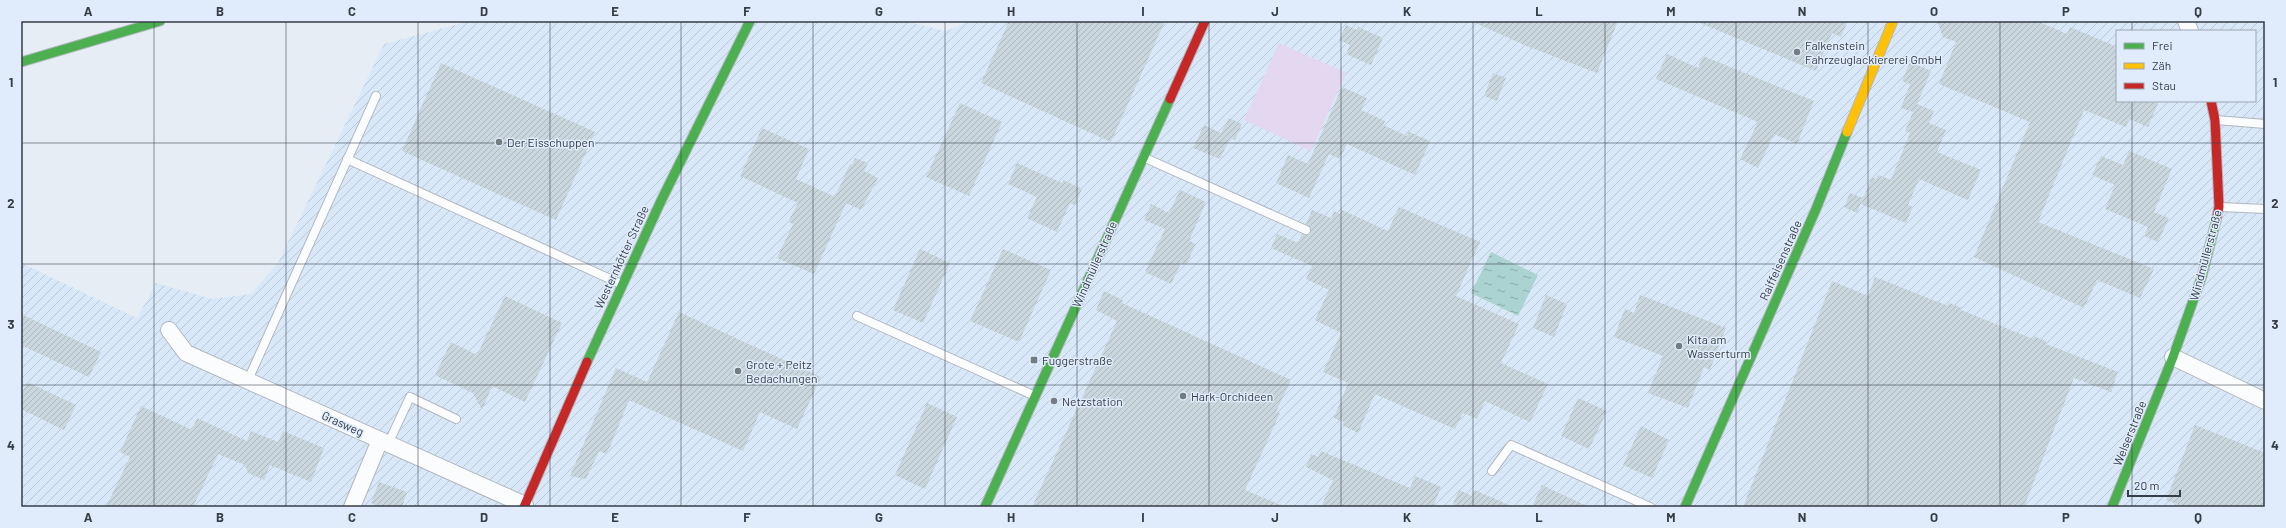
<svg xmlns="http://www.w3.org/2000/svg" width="2286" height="528" viewBox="0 0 2286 528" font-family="Barlow,sans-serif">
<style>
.industrial{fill:url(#industrial-furrows);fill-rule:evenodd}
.green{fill:#e3d8f0}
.water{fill:url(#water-ripples)}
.building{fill:url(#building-hatch)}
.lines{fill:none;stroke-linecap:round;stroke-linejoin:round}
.lane-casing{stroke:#b0b7bf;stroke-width:10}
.street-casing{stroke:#b0b7bf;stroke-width:18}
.fast-casing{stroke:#b0b7bf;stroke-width:11}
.slow-casing{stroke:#b0b7bf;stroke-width:11}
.jam-casing{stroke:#b0b7bf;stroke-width:11}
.lane{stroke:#fbfcfe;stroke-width:8}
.street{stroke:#fbfcfe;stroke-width:16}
.fast{stroke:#4caf50;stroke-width:9}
.slow{stroke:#ffc107;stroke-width:9}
.jam{stroke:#c62828;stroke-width:9}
.grid{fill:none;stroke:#353d46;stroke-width:1;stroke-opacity:0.55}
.poi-dot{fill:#737b83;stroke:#e0ecfb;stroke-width:1.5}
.labels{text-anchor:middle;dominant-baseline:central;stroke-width:3;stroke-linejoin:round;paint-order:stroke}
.poi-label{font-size:12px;fill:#353d46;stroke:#e0ecfb;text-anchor:start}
.street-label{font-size:12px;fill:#353d46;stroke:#e0ecfb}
.neatline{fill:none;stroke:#353d46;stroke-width:1.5}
.grid-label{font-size:13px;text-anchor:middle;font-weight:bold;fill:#353d46}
</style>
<defs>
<pattern id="industrial-furrows" width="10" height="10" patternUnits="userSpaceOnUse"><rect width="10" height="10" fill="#d9e8f9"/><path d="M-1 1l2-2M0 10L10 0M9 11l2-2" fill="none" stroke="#bbc8d7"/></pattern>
<pattern id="water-ripples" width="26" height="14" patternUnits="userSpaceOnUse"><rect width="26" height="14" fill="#aad3d1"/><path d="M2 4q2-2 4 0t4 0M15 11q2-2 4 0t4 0" fill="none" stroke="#8bacab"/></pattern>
<pattern id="building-hatch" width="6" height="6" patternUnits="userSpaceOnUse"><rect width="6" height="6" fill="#c9d6dd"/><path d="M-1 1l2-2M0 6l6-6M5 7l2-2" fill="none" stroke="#adb9bf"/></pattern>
</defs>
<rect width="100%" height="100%" fill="#e6edf5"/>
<path class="industrial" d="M470 21H905L946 31 970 21H2265V507H21V263L137 318 156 283 212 299 251 294 278 263 384 44ZM2117 31H2255V101H2117Z"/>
<path class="green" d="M1279 43 1346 73 1311 151 1244 120Z"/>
<path class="water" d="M1491 252 1538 275 1518 316 1471 293Z"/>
<g class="building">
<path d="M1009 21H1165L1111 142 981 83Z"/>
<path d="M1471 21H1618L1597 73 1529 47Z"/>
<path d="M1695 21H1848L1841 37 1832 33 1816 71Z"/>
<path d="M1937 21H2037L2067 34 2070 27 2117 47V101H2159L2148 127 2129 119 2126 127 2084 110 2038 222 2154 269 2140 298 2097 280 2084 308 1974 257 2030 122 1939 84 1956 42 1943 37Z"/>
<path d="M1346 25 1357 30 1358 27 1383 38 1371 65 1346 54 1350 45 1339 40Z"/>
<path d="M1667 54 1698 68 1703 56 1814 101 1797 144 1774 134 1758 168 1740 159 1758 122 1656 79Z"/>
<path d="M1910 62 1931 71 1917 104 1934 111 1929 123 1946 130 1937 152 1981 170 1968 200 1919 179 1908 205 1913 207 1906 223 1861 204 1872 177 1876 179 1878 175 1891 180 1910 133 1905 131 1913 112 1901 108 1910 84 1902 81Z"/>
<path d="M441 63 595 132 556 220 402 151Z"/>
<path d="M1493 73 1506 78 1497 101 1484 96Z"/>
<path d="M1342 87 1367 98 1361 110 1385 121 1383 125 1407 136 1409 132 1430 141 1415 175 1347 144 1340 159 1329 154 1309 198 1276 183 1288 155 1308 164Z"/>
<path d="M960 103 1002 122 969 196 926 177Z"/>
<path d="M1229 118 1242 124 1235 140 1230 138 1220 159 1193 148 1204 125 1221 133Z"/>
<path d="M762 128 809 149 796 179 835 197 850 164 852 165 855 158 868 163 864 171 878 178 861 210 846 203 814 274 777 258 793 224 788 222 798 203 740 176Z"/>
<path d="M2129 151 2172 169 2154 212 2169 218 2158 242 2144 236 2148 227 2105 209 2115 185 2092 175 2101 156 2123 165Z"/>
<path d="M1017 163 1062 183 1063 180 1082 189 1075 205 1070 203 1057 232 1027 218 1037 197 1008 184Z"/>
<path d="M1180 190 1206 202 1189 241 1196 244 1186 265 1181 263 1171 284 1145 272 1165 229 1144 220 1151 204 1169 213Z"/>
<path d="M1850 193 1863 198 1857 213 1844 207Z"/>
<path d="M1399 207 1480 242 1456 296 1519 324 1501 363 1548 384 1530 422 1485 401 1477 419 1463 413 1455 429 1375 394 1358 433 1342 425 1344 422 1334 418 1348 383 1323 372 1341 333 1315 320 1329 290 1306 279 1312 266 1271 248 1277 234 1298 243 1302 234H1310L1311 229 1306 224 1312 210 1331 218 1334 211 1340 214 1342 210 1388 231Z"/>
<path d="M920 249 950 263 923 323 893 310Z"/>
<path d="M1003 249 1051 270 1019 342 970 321Z"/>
<path d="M1875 277 1948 306 1949 303 1962 308 1961 310 2033 339 2034 336 2046 341V344L2118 372 2111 392 2074 378 2024 507H1743L1832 281 1868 296Z"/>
<path d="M1104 291 1123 300 1122 303 1291 380 1276 412 1280 413 1245 490 1286 507H1032L1117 321 1096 310Z"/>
<path d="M1546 295 1567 304 1554 337 1533 328Z"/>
<path d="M1640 295 1726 328 1710 370 1704 367 1688 408 1648 393 1663 356 1614 337 1625 309 1634 313Z"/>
<path d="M505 296 562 323 525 402 492 386 482 410 473 393 435 375 451 342 477 355Z"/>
<path d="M679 312 821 377 797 429 760 412 743 451 629 400 610 447 606 454 599 451 586 479 570 476 616 368 647 382Z"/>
<path d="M21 314 101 352 89 377 21 345Z"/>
<path d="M27 382 76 405 64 430 21 409V395Z"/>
<path d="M1578 398 1607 411 1589 449 1561 436Z"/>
<path d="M927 403 957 417 925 489 895 475Z"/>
<path d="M141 406 192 430 197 418 247 441 251 431 278 442 283 431 324 448 311 482 270 465 264 480 248 473 245 465 218 454 193 507H106L130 457 120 452Z"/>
<path d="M2195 425 2265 453V507H2183L2166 500Z"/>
<path d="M1641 426 1669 440 1652 478 1623 465Z"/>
<path d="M1321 451 1410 488 1415 476 1441 487 1433 507H1321L1333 480 1306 467 1311 454 1318 457Z"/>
<path d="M379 482 407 492 402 507H382L371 503Z"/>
<path d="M1542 485 1589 507H1532Z"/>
<path d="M1459 490 1472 496 1474 490 1514 507H1462L1453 504Z"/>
</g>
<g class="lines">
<defs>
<g id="lane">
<path d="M2216 120 2265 124"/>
<path d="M1143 157 1306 230"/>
<path d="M347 159 621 284"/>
<path d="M2220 207 2265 209"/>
<path d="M857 316 1035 396"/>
<path d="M248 380 376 96"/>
<path d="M388 444 410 397 456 419"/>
<path d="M1492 471 1511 445 1650 507"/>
</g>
<g id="street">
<path d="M2186 21 2190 31"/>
<path d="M169 330 186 353 525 505"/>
<path d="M2173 357 2265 401"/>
<path d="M352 507 380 440"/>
</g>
<g id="fast">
<path d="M21 62 160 21"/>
<path d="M587 362 661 201 750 21"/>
<path d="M985 507 1170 99"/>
<path d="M1685 507 1816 209 1847 132"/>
<path d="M2112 507 2173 357 2202 276 2216 221"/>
</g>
<path id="slow" d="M1847 132 1893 21"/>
<g id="jam">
<path d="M1170 99 1205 21"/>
<path d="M2211 101 2215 120 2219 207 2216 221"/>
<path d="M524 507 587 362"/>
</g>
</defs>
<use href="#lane" class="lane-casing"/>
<use href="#street" class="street-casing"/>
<use href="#fast" class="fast-casing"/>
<use href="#slow" class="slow-casing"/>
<use href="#jam" class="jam-casing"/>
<use href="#lane" class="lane"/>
<use href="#street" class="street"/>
<use href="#fast" class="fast"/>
<use href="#slow" class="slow"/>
<use href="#jam" class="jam"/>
</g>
<path class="grid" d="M154 21V507M286 21V507M418 21V507M550 21V507M681 21V507M813 21V507M945 21V507M1077 21V507M1209 21V507M1341 21V507M1473 21V507M1605 21V507M1736 21V507M1868 21V507M2000 21V507M2132 21V31M2132 101V507M21 143H2265M21 264H2265M21 385H2265"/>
<g class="poi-dot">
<circle cx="1797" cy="52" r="4"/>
<circle cx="499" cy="142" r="4"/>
<circle cx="1679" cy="346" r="4"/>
<rect x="1030" y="356" width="8" height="8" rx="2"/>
<circle cx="738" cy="371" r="4"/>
<circle cx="1183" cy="396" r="4"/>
<circle cx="1054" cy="401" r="4"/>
</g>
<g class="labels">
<g class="poi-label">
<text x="1805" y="45">Falkenstein<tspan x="1805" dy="14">Fahrzeuglackiererei GmbH</tspan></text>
<text x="507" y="142">Der Eisschuppen</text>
<text x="1687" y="339">Kita am<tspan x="1687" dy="14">Wasserturm</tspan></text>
<text x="1042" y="360">Fuggerstraße</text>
<text x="746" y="364">Grote + Peitz<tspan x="746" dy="14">Bedachungen</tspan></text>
<text x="1191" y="396">Hark-Orchideen</text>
<text x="1062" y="401">Netzstation</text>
</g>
<g class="street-label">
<text transform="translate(2205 255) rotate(-75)">Windmüllerstraße</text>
<text transform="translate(621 257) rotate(-65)">Westernkötter Straße</text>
<text transform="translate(1780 260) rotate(-66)">Raiffeisenstraße</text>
<text transform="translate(1094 264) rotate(-66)">Windmüllerstraße</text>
<text transform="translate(343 423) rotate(24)">Grasweg</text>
<text transform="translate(2129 433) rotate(-68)">Welserstraße</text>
</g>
</g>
<rect width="2286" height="528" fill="none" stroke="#e0ecfb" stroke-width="44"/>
<rect x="2116" y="30" width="140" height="72" fill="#e0ecfb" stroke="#9ca6b3"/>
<rect x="2124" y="43" width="20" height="6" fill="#4caf50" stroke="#9ca6b3"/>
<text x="2152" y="50" font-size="12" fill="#353d46">Frei</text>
<rect x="2124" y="63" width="20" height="6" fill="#ffc107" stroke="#9ca6b3"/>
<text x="2152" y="70" font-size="12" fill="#353d46">Zäh</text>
<rect x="2124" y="83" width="20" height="6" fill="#c62828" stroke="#9ca6b3"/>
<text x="2152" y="90" font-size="12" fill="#353d46">Stau</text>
<path d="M2128 490v6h52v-6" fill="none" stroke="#353d46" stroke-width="2"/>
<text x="2134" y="490" font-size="12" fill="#353d46" stroke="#e0ecfb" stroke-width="3" paint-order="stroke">20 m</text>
<rect x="22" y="22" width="2242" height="484" class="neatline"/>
<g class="grid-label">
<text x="88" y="16">A</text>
<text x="220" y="16">B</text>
<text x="352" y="16">C</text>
<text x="484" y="16">D</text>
<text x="615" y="16">E</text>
<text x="747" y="16">F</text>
<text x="879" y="16">G</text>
<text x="1011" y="16">H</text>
<text x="1143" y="16">I</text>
<text x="1275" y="16">J</text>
<text x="1407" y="16">K</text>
<text x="1539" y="16">L</text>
<text x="1671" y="16">M</text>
<text x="1802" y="16">N</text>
<text x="1934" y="16">O</text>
<text x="2066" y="16">P</text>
<text x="2198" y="16">Q</text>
<text x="11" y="87">1</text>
<text x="2275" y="87">1</text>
<text x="11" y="208">2</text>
<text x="2275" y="208">2</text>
<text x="11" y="329">3</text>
<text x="2275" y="329">3</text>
<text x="11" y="450">4</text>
<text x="2275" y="450">4</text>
<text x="88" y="522">A</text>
<text x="220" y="522">B</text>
<text x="352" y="522">C</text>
<text x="484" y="522">D</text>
<text x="615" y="522">E</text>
<text x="747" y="522">F</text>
<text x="879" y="522">G</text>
<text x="1011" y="522">H</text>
<text x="1143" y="522">I</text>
<text x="1275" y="522">J</text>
<text x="1407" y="522">K</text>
<text x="1539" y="522">L</text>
<text x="1671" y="522">M</text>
<text x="1802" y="522">N</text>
<text x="1934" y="522">O</text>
<text x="2066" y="522">P</text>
<text x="2198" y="522">Q</text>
</g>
</svg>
